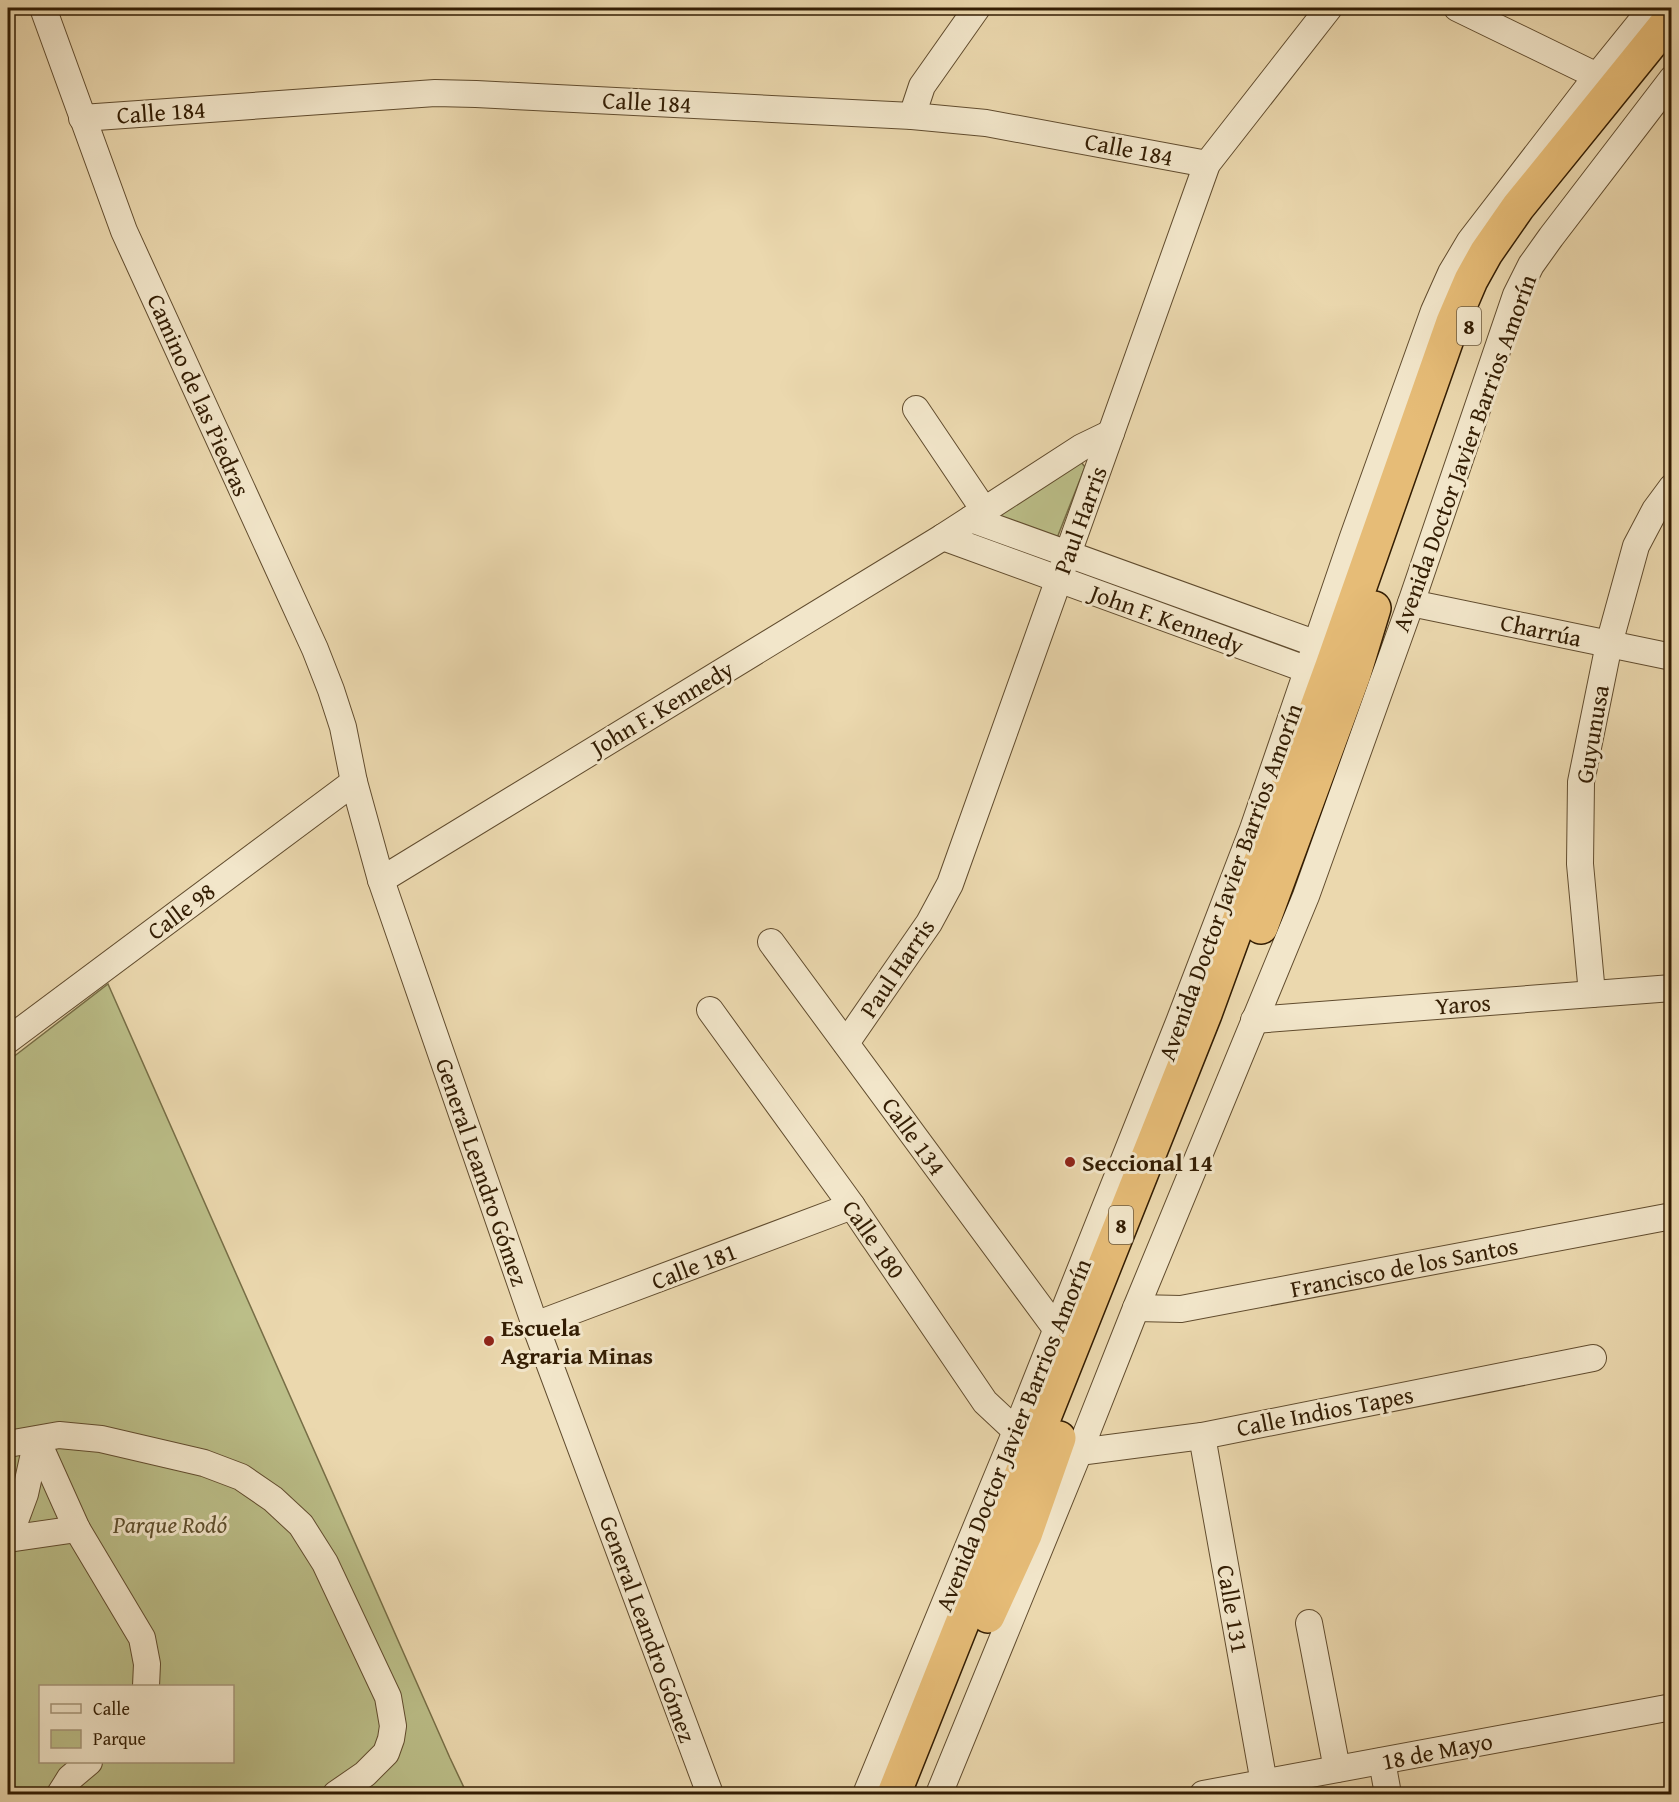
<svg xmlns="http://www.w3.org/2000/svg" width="1679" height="1802" viewBox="0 0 1679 1802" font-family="'Gentium Book Plus',serif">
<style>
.green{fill:#bbbe88;stroke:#776e46;stroke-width:1.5;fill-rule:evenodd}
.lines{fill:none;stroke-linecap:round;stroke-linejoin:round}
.minor-casing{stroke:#614c2e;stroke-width:28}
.highway-casing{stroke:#331d03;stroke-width:36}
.minor{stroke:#f2e6ca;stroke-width:26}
.highway{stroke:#e6bc77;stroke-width:33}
.poi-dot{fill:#8f2418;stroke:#f2e6ca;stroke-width:2}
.labels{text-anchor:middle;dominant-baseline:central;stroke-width:6;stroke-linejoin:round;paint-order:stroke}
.shield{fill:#f2e6ca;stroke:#6c593f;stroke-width:1.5}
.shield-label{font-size:22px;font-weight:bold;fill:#331d03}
.street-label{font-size:24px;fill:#331d03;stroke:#f2e6ca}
.poi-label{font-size:24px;font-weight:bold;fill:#331d03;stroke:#f2e6ca;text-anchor:start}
.park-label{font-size:24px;font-style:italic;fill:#5c4d2b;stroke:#f2e6ca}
</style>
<rect width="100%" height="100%" fill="#ebd8ae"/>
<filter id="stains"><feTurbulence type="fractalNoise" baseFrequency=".00333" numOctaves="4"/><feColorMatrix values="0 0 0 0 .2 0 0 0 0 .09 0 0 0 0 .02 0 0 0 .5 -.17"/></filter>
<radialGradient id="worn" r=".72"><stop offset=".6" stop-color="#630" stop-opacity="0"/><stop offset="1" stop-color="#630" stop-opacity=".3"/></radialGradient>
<g class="green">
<path d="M1081 462 1085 467 1057 538 1000 522 998 515Z"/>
<path d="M108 984 450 1758 467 1794H8V1061ZM40 1686H232V1762H40Z"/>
</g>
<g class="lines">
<defs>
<g id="minor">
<path d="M43 8 124 231 315 649 331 690 343 727 354 782 381 880 535 1325 710 1794"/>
<path d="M1457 8 1597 76"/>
<path d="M912 116 922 86 977 8"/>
<path d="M82 118 435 93 476 94 912 116 986 123 1207 164"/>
<path d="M916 409 984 510"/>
<path d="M971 519 1317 644 1322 660"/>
<path d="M943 537 1308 670 1322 663"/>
<path d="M1411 603 1672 657"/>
<path d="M381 880 943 537 1082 447 1111 433"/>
<path d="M771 942 1057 1330"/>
<path d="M1592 994 1580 864 1581 782 1609 644 1636 546 1655 510 1672 487"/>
<path d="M710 1010 852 1206 985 1402 1016 1431 1029 1438"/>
<path d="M1254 1020 1672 988"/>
<path d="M8 1040 354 782"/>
<path d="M846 1043 929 923 950 884 1207 164 1329 8"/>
<path d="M1136 1308 1181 1309 1672 1216"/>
<path d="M535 1325 852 1206"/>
<path d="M1202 1436 1264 1783"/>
<path d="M37 1440 77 1529 142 1638 147 1664 146 1686"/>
<path d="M8 1444 59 1435 101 1439 204 1463 241 1477 273 1499 301 1525 325 1563 388 1697 393 1726 391 1739 386 1753 365 1774 336 1794"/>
<path d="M1067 1450 1079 1452 1202 1436 1593 1358"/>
<path d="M8 1539 77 1529"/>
<path d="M8 1540 25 1494 37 1440"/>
<path d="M1309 1623 1337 1769"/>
<path d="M1382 1761 1388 1794"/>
<path d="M60 1794 70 1778 89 1762"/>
<path d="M866 1794 1016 1431 1179 1022 1253 829 1353 537 1434 311 1451 273 1470 241 1597 76 1652 8"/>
<path d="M939 1794 1079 1452 1136 1308 1306 896 1411 603 1516 295 1531 265 1551 237 1672 79"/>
<path d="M1203 1794 1672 1707"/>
</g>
<g id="highway">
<path d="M1261 927 1354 674 1374 608"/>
<path d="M988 1616 1025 1535 1059 1438"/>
<path d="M894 1794 1205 1014 1332 666 1453 322 1471 280 1486 253 1518 207 1672 17"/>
</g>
</defs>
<use href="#minor" class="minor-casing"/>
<use href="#highway" class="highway-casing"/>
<use href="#minor" class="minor"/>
<use href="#highway" class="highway"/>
</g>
<g class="poi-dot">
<circle cx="1070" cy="1162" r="6"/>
<circle cx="489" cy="1341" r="6"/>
</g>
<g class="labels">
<g class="shield">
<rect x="1457" y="307" width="24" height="38" rx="4.5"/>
<rect x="1109" y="1206" width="24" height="38" rx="4.5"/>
</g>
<g class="shield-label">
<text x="1469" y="326">8</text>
<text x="1121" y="1225">8</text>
</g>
<g class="street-label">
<text transform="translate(647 102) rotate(3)">Calle 184</text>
<text transform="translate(161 112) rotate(-4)">Calle 184</text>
<text transform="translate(1129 149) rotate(11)">Calle 184</text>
<text transform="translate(199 395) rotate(66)">Camino de las Piedras</text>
<text transform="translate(1464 453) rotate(-70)">Avenida Doctor Javier Barrios Amorín</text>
<text transform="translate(1080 520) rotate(-70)">Paul Harris</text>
<text transform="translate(1167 619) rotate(20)">John F. Kennedy</text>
<text transform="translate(1541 630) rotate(12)">Charrúa</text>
<text transform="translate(662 708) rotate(-31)">John F. Kennedy</text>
<text transform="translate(1592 734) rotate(-80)">Guyunusa</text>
<text transform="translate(1230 882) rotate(-70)">Avenida Doctor Javier Barrios Amorín</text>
<text transform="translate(181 911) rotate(-37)">Calle 98</text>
<text transform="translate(897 968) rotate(-56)">Paul Harris</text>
<text transform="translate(1463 1004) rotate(-4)">Yaros</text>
<text transform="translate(914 1136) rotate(54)">Calle 134</text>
<text transform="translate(482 1172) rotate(71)">General Leandro Gómez</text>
<text transform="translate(874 1239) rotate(55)">Calle 180</text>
<text transform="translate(694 1266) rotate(-21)">Calle 181</text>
<text transform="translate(1404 1267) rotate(-11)">Francisco de los Santos</text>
<text transform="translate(1325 1411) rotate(-11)">Calle Indios Tapes</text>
<text transform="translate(1013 1435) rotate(-68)">Avenida Doctor Javier Barrios Amorín</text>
<text transform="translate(1233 1609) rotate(80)">Calle 131</text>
<text transform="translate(648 1629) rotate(70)">General Leandro Gómez</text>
<text transform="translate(1437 1751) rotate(-11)">18 de Mayo</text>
</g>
<g class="poi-label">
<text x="1082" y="1162">Seccional 14</text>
<text x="501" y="1327">Escuela<tspan x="501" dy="28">Agraria Minas</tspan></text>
</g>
<g class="park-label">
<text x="170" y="1524">Parque Rodó</text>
</g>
</g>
<rect width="1679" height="1802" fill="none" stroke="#ebd8ae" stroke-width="30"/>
<rect x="9" y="9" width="1661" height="1784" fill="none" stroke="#331d03" stroke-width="3"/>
<rect x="15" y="15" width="1649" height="1772" fill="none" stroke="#331d03" stroke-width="1.5"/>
<rect x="39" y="1685" width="195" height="78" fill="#f2e6ca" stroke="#a6967a" stroke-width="1.5"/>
<rect x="51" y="1704" width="30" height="9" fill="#f2e6ca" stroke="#a6967a" stroke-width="1.5"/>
<text x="93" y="1715" font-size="18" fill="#331d03">Calle</text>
<rect x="51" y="1730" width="30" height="18" fill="#bbbe88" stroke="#a6967a" stroke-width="1.5"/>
<text x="93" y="1745" font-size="18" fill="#331d03">Parque</text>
<rect width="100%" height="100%" filter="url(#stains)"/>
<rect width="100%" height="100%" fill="url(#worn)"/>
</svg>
